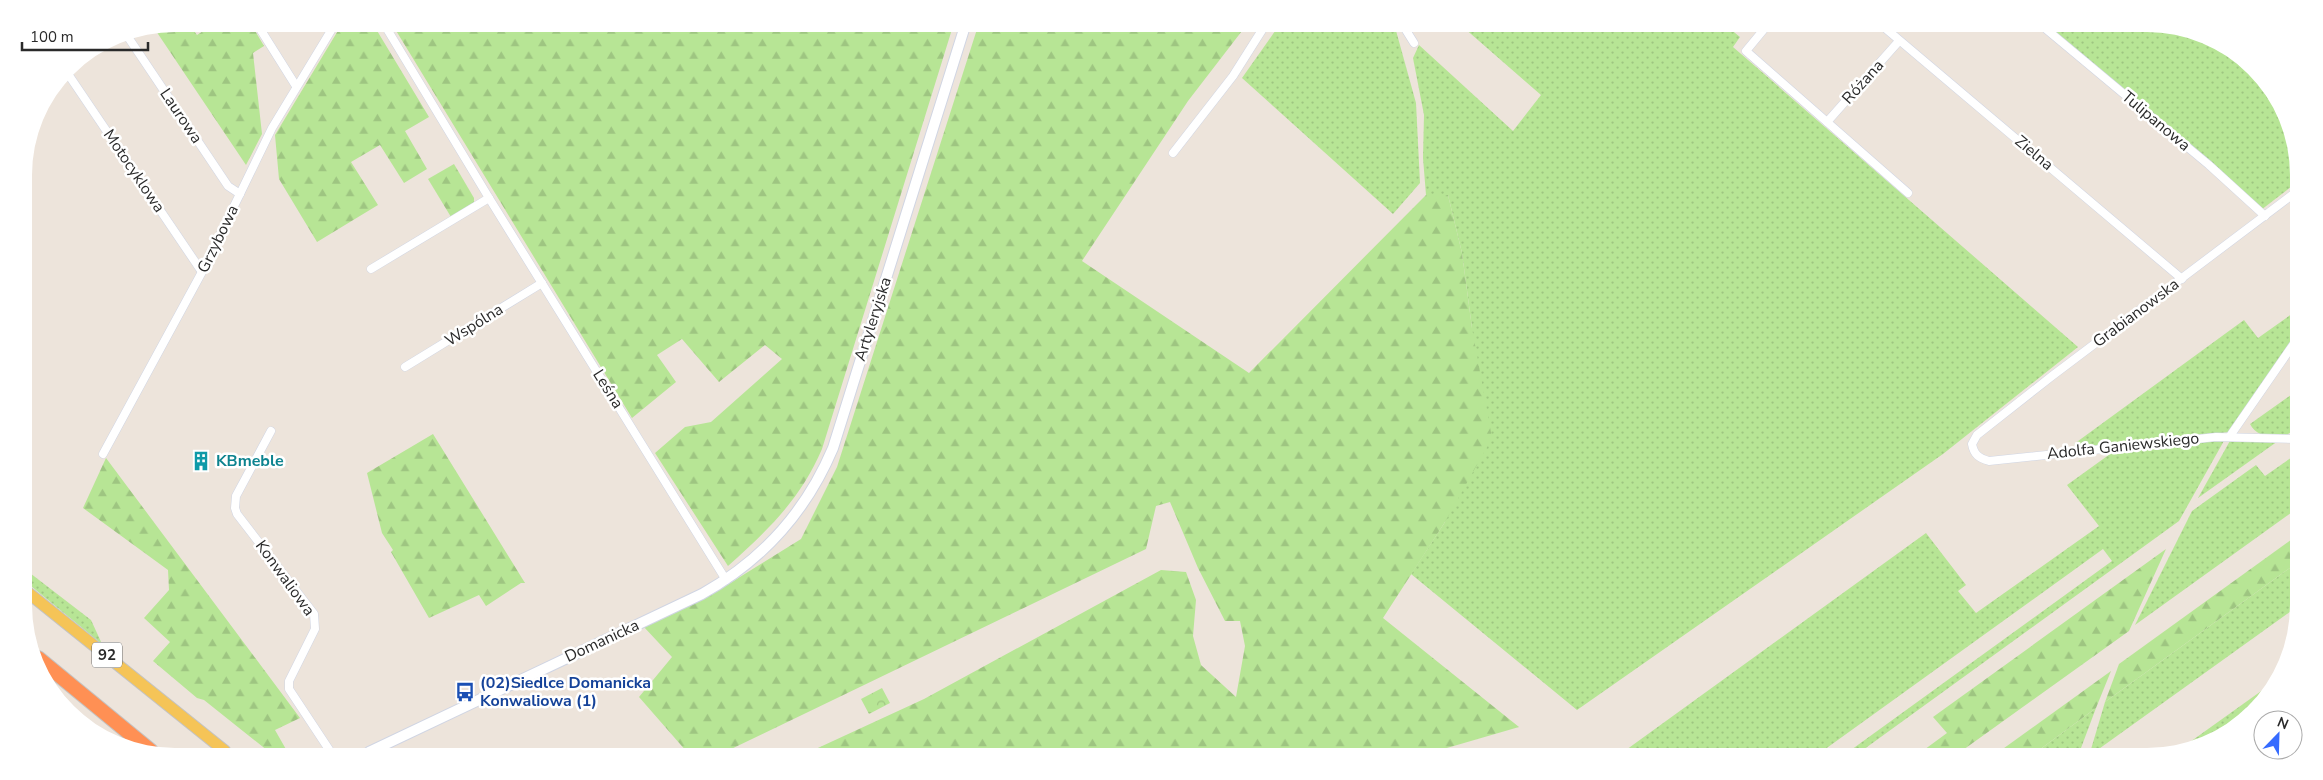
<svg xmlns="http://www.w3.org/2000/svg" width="2323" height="780" viewBox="0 0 2323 780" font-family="'Nunito Sans',sans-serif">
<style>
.grass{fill:url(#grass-dots)}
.forest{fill:url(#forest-firs)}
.park{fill:url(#park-crowns)}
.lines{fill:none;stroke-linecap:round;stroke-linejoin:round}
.street-casing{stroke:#d0d5e3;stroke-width:9}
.secondary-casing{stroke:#d0d5e3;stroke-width:12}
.primary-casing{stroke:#c3c3c3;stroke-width:13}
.highway-casing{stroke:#c3c3c3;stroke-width:16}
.street{stroke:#fff;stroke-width:8}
.secondary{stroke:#fff;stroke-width:10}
.primary{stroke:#f5c457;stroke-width:11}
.highway{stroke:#ff9054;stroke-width:14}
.labels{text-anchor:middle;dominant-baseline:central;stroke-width:5;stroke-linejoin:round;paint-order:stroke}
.shield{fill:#fff;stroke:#6a6a6a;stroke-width:1}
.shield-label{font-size:15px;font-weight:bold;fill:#2a2a2a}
.street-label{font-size:16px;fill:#2a2a2a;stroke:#fff}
.culture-label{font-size:16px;font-weight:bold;fill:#0d838f;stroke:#fff;text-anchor:start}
.transit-label{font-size:16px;font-weight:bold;fill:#164399;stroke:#fff;text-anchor:start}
</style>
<defs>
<pattern id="grass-dots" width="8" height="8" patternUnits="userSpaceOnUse" patternTransform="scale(1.25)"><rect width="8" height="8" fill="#b7e595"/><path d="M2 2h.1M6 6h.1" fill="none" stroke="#9ec581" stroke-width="1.8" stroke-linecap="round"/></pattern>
<pattern id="forest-firs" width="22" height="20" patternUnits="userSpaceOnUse" patternTransform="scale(1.25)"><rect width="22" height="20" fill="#b7e595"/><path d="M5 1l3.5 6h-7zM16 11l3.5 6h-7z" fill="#9ec581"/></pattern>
<pattern id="park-crowns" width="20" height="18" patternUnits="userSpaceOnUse" patternTransform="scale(1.25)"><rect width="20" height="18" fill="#b7e595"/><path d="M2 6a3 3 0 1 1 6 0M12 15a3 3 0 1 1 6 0" fill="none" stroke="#9ec581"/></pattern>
</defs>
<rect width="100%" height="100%" fill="#ede4db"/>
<g class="grass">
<path d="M1278 27H1395L1416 103 1420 183 1393 214 1242 78Z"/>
<path d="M1463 27 1729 28 1740 37 1733 47 2078 347 1943 454 1577 710 1411 574 1445 522 1472 328 1462 253 1448 195H1426L1423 158 1424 115 1413 58 1419 45 1513 131 1541 95Z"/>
<path d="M2051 29H2187L2224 44 2261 75 2296 146V183L2261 210Z"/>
<path d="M2296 311 2295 336 2229 432 2081 450 2074 444 2244 320 2258 338Z"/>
<path d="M2295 392V429C2292 431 2288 435 2284 436 2272 439 2256 436 2250 424Z"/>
<path d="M2225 439 2179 521 1856 755H1844L2112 561 2103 549 1817 755H1619L1926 533 1966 585 1958 591 1976 613 2099 526 2067 485 2117 449Z"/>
<path d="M2231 439 2278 441 2198 498Z"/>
<path d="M2295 455V510L2135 625 2192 511 2256 465 2265 476Z"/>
<path d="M2294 565V609L2089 756 2105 702Z"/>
<path d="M26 570 91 620 102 644 26 582Z"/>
<path d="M2278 679C2261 716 2216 744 2176 752Z"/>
<path d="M2096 708 2078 756H2031Z"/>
</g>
<g class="forest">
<path d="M176 24H189L197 35 214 24H251L264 46 253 53 262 134 246 165 154 28Z"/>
<path d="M342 24H373L429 117 405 131 427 169 404 183 380 145 351 162 378 205 317 242 279 179 275 135Z"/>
<path d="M392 24 953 26 822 449C800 500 768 530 728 566L655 453 685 427 711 422 782 359 765 345 719 382 682 339 657 355 676 382 632 418Z"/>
<path d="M978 26 1245 27 1188 101 1082 261 1249 373 1426 195H1448L1462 253 1472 328 1492 438 1445 522 1383 618 1519 727 1440 750 1434 754 807 753 924 699 1161 570 1186 572 1196 600 1193 636 1201 665 1236 697 1245 646 1240 621H1225L1198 568 1170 502 1156 506 1146 549 725 752H687L639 697 672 657 643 626 727 585 801 539 837 467Z"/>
<path d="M454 164 474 198V203L451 217 428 179Z"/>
<path d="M433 434 525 583H521L486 606 479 595 429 618 391 552 393 550 382 533 367 473Z"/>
<path d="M106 458 300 718 275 730 287 751H268L204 700 197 698 153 661 170 642 144 618 169 590 168 570 83 508Z"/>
<path d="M2295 537 2294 565 2105 702 2119 664Z"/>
<path d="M2166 549 2129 631 1956 755H1917L1947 733 1933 717Z"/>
<path d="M2111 671 2096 708 2031 756H1993Z"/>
</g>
<path class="park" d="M882 688 890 703 869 714 861 699Z"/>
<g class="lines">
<defs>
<g id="street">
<path d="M257 24 296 86"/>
<path d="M384 24 489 198 726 580"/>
<path d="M1404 27 1414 43"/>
<path d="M1765 28 1746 51 1908 193"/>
<path d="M1885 28 2182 279"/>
<path d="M2046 29 2209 165 2265 216"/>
<path d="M126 34 228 186 240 194"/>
<path d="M66 71 202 272"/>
<path d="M1827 122 1899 41"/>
<path d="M1173 153 1233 76 1264 27"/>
<path d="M371 269 489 198"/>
<path d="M405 367 542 283"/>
<path d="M271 431 236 496 235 508 237 514 314 614 315 629 289 681V689L330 751"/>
<path d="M2230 436 2295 342"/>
<path d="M2295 439 2216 437 1989 461C1979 458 1974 455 1972 444L1977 435 2052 376 2296 192"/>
<path d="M103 454 202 272 272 128 335 24"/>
</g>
<path id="secondary" d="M369 752 702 594C763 560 806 512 833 448L965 26"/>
<path id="primary" d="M26 591 225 751"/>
<path id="highway" d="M38 658 151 751"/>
</defs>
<use href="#street" class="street-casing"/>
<use href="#secondary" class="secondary-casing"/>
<use href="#primary" class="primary-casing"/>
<use href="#highway" class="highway-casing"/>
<use href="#street" class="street"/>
<use href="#secondary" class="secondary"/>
<use href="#primary" class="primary"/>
<use href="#highway" class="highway"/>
</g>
<defs>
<symbol id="building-bare" viewBox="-9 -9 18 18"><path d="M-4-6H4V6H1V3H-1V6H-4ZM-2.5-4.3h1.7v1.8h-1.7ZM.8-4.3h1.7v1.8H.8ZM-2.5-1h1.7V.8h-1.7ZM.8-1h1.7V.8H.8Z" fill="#0f9aa8" stroke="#fff" stroke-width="2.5" paint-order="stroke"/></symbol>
<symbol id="bus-bare" viewBox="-9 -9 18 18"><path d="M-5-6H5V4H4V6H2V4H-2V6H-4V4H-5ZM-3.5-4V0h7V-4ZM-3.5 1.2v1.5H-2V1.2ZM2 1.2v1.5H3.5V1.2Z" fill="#1a4fb4" stroke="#fff" stroke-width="2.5" paint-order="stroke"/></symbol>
</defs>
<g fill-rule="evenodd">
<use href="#building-bare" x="187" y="447" width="28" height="28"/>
<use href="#bus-bare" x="451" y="678" width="28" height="28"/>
</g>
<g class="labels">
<rect class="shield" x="92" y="642.5" width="30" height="25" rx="4"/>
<g class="shield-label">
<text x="107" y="655">92</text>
</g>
<g class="street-label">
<text transform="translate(1863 82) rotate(-48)">Różana</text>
<text transform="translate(181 116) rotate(56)">Laurowa</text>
<text transform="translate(2156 121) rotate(40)">Tulipanowa</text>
<text transform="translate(2034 153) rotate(40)">Zielna</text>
<text transform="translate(134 171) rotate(56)">Motocyklowa</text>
<text transform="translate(218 239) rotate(-64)">Grzybowa</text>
<text transform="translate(2136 313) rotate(-37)">Grabianowska</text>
<text transform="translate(873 319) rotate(-72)">Artyleryjska</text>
<text transform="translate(474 325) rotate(-32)">Wspólna</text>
<text transform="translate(608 389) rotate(58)">Leśna</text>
<text transform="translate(2123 446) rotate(-6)">Adolfa Ganiewskiego</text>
<text transform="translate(285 578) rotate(54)">Konwaliowa</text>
<text transform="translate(602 641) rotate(-25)">Domanicka</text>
</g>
<g class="culture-label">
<text x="216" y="461">KBmeble</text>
</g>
<g class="transit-label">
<text x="480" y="683">(02)Siedlce Domanicka<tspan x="480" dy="18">Konwaliowa (1)</tspan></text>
</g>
</g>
<path d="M0 0H2323V780H0ZM175 32H2147A143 143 0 0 1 2290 175V605A143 143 0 0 1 2147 748H175A143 143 0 0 1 32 605V175A143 143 0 0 1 175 32Z" fill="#fff" fill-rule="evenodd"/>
<g transform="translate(2278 735) rotate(23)"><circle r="24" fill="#ffffff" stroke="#aaaaaa"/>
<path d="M0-4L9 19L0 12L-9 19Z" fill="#366bff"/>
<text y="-8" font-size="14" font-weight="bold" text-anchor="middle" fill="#2a2a2a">N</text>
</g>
<path d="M22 42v8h126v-8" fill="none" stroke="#2a2a2a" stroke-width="2.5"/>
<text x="30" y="42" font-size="15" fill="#2a2a2a" stroke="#ffffff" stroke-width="4" paint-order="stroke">100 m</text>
</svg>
